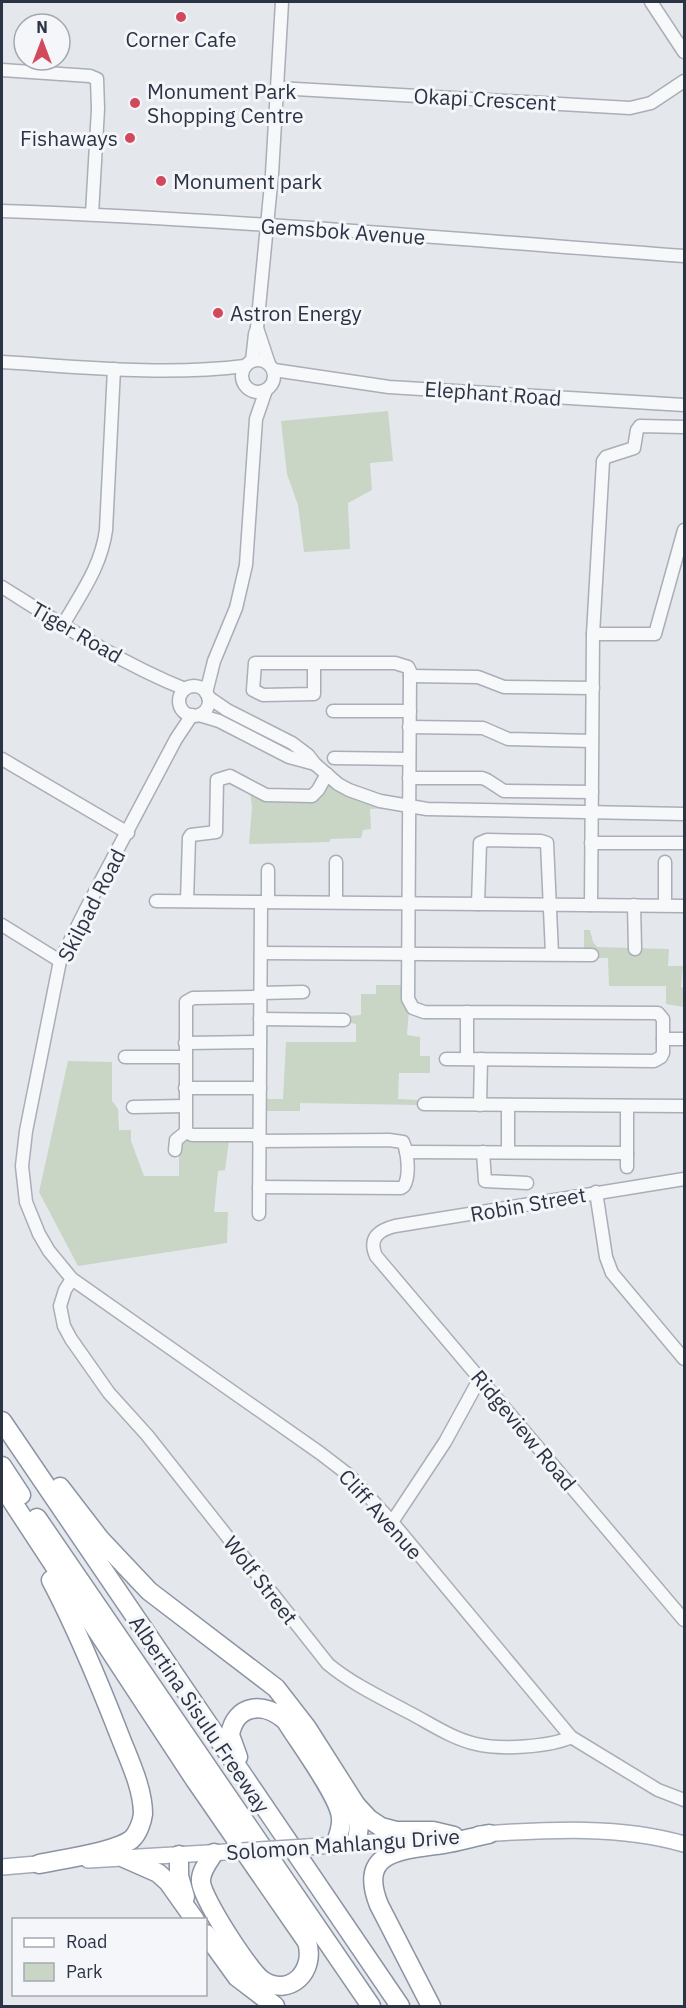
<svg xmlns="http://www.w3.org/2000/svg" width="686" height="2008" viewBox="0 0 686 2008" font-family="'IBM Plex Sans',sans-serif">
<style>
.green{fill:#c9d6c5}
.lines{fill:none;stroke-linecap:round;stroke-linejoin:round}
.minor-casing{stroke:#a9aeb7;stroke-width:15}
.major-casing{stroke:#a3abb8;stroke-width:18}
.highway-casing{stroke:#8b94a3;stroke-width:21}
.minor{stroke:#f7f8fa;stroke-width:12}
.major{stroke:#fff;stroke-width:15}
.highway{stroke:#fff;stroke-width:18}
.major-bridge-casing{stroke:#a3abb8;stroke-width:18;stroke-linecap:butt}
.major-bridge{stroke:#fff;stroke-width:15}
.poi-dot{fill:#d1495b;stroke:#f4f6f9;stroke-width:2}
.labels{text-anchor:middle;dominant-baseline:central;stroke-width:6;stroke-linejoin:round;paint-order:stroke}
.poi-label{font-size:21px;fill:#2b3445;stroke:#f4f6f9;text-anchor:start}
.street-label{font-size:21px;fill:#2b3445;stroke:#f4f6f9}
</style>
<rect width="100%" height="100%" fill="#e4e7ec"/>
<g class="green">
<path d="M388 411 393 461 370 463 372 490 348 503 350 549 304 552 298 505 287 474 281 421Z"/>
<path d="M328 784H332L353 797 387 808 370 809 371 829 363 830 361 838 330 839V842L249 844 252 807 250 791 303 800Z"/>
<path d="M584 930H590L593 942 597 947 669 949 668 966H683L681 987 684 988V1007L666 1004V986H609L608 958H592L584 948Z"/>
<path d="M376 985H404L409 1009 407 1035 420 1037V1056H430V1073H399L398 1099 418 1100V1105L300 1103V1111H263V1099H283L286 1042H356V1024L347 1022V1016L361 1015V994H376Z"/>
<path d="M68 1061 112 1062V1101L118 1109 119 1130H131V1141L144 1176H179V1143L184 1139 229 1140 225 1170 218 1171 214 1212H228L227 1243 78 1266 39 1192Z"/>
</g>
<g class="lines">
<defs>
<g id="minor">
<path d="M651 2 684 52"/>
<path d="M2 70 90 76 97 79 98 109 92 214"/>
<path d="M278 88 630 108 651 103 684 81"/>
<path d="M2 211C229 219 457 239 684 256"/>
<path d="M257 328 269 364"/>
<circle cx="258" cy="376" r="16"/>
<path d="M252 361 255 334 257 328 272 174 282 2"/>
<path d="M2 362C82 367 165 376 245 366"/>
<path d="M274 370 389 387 684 405"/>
<path d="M2 587C61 624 120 663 185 689"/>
<path d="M63 625C81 593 101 567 106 530L114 369"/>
<path d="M593 634H655L684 530"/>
<path d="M314 663V694L263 695 253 690 255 663H395L408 667 410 671 408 999 413 1008 424 1012 658 1013 663 1019V1053L661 1057 654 1061 446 1059"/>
<path d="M410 676 478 677 504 687 593 688"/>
<circle cx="194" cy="701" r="15"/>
<path d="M206 693 214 661 236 608 246 565 256 419 266 390"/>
<path d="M208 697 227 710 292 743 308 755 315 764 338 784 349 790 380 801 427 809 684 814"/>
<path d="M333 711H410"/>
<path d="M192 715 176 739 86 909 60 961 26 1131 22 1166 26 1202 39 1234 49 1251 72 1279 320 1453 350 1476 392 1522 571 1737 658 1790 684 1800"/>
<path d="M199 715 219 721 289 757 315 764"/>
<path d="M409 727 483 728 508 739 592 741"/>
<path d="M334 758 409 759"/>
<path d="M2 759 128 833"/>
<path d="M409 778H482L487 780 504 791 592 792"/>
<path d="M591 843H684"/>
<path d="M336 862V902"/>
<path d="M665 862V905"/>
<path d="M156 901 684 906"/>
<path d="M187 901 189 838 191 835 216 832 217 780 230 776 266 795 312 796 318 790 327 774"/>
<path d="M268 902V870"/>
<path d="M478 904 480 843 487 840 541 841 547 843 552 954"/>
<path d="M591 905 593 634 603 461 606 457 634 448 637 430 640 426 684 427"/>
<path d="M634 905 635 949"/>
<path d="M2 925 60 961"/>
<path d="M261 953 592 955"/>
<path d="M260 993 303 992"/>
<path d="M260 1019 344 1020"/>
<path d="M663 1039H684"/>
<path d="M185 1043 260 1042"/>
<path d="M125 1057H185"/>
<path d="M467 1059V1012"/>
<path d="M185 1088H260"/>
<path d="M424 1104 684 1106"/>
<path d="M480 1105 481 1059"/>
<path d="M627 1106V1167"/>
<path d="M133 1107 185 1106"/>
<path d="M259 1135H192L186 1132V1002L193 998 260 997"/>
<path d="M175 1150 176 1140 186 1132"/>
<path d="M406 1152 627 1153"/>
<path d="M483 1152 485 1181 527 1183"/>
<path d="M508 1152V1105"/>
<path d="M684 1179 395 1226C379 1230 368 1238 376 1256L684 1620"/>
<path d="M259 1187 401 1188 404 1186C410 1176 408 1153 403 1142L389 1140 259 1141"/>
<path d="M596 1192 606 1257 612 1273 684 1359"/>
<path d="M259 1214 261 902"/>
<path d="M72 1279 65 1290 60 1306 64 1326 71 1339 109 1393 147 1435 328 1664C352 1684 382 1698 410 1713 431 1724 453 1739 476 1744 500 1750 550 1747 571 1737"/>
<path d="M392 1522 445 1442 480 1378"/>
</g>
<g id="major">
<path d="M479 1834C546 1830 619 1825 684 1844"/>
<path d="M307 1847 428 1838"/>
<path d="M88 1860 242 1851"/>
<path d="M2 1867 49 1863"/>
</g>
<g id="highway">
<path d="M2 1421 400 2006"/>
<path d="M2 1466 21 1495"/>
<path d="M2 1486 195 1780 307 1942C316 1971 290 1998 262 1980 249 1971 202 1898 201 1882 200 1872 208 1862 214 1853"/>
<path d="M60 1487 100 1539 149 1591 276 1688 307 1728 356 1805 369 1819 381 1827 396 1831H433L454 1836"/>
<path d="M37 1518 371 2006"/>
<path d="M238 1757 230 1735C235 1704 265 1701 286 1721 298 1741 340 1797 341 1818 342 1827 338 1837 335 1845"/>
<path d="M356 1805 359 1825 357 1843"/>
<path d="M179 1855V1876L185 1897"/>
<path d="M124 1858 158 1873 168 1882 195 1920"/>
<path d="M39 1864C62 1859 116 1852 132 1839 138 1833 142 1822 143 1814 143 1789 130 1762 121 1739 100 1685 78 1631 51 1580"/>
<path d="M206 1934 237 1977 275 2006"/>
<path d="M431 2006 379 1905C357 1850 402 1850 443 1844 458 1842 473 1837 489 1834"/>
</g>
</defs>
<use href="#minor" class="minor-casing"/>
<use href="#major" class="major-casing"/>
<use href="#highway" class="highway-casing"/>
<use href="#minor" class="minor"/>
<use href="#major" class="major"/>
<use href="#highway" class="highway"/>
<defs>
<path id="major-bridge" d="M242 1851 307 1847"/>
</defs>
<use href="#major-bridge" class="major-bridge-casing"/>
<use href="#major-bridge" class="major-bridge"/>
</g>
<g class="poi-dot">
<circle cx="181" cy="17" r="6"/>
<circle cx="135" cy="103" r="6"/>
<circle cx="130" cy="138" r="6"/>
<circle cx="161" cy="181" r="6"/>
<circle cx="218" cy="313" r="6"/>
</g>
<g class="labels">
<g class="poi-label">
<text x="181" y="39" text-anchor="middle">Corner Cafe</text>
<text x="147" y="91">Monument Park<tspan x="147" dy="24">Shopping Centre</tspan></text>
<text x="118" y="138" text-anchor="end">Fishaways</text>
<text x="173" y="181">Monument park</text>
<text x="230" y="313">Astron Energy</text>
</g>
<g class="street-label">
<text transform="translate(485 99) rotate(3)">Okapi Crescent</text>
<text transform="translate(343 231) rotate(4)">Gemsbok Avenue</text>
<text transform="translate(493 393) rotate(4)">Elephant Road</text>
<text transform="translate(77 632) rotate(30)">Tiger Road</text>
<text transform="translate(91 905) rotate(-63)">Skilpad Road</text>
<text transform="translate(528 1204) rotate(-10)">Robin Street</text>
<text transform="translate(524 1430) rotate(50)">Ridgeview Road</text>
<text transform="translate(381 1514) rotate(48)">Cliff Avenue</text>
<text transform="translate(261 1580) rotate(52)">Wolf Street</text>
<text transform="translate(200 1714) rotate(56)">Albertina Sisulu Freeway</text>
<text transform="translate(343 1844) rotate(-4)">Solomon Mahlangu Drive</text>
</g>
</g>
<rect width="686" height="2008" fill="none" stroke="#2b3445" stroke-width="6"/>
<rect x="12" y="1918" width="195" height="78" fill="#f4f6f9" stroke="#a4a8b1" stroke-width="1.5"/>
<rect x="24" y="1938" width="30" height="9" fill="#ffffff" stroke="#a4a8b1" stroke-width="1.5"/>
<text x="66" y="1948" font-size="18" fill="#2b3445">Road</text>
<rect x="24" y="1963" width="30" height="18" fill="#c9d6c5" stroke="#a4a8b1" stroke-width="1.5"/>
<text x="66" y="1978" font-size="18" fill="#2b3445">Park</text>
<g transform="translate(42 42)"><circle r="28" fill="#f4f6f9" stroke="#a4a8b1" stroke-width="1.5"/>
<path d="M0-4.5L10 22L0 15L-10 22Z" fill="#d1495b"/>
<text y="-9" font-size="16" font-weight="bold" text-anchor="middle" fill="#2b3445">N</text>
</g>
</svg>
